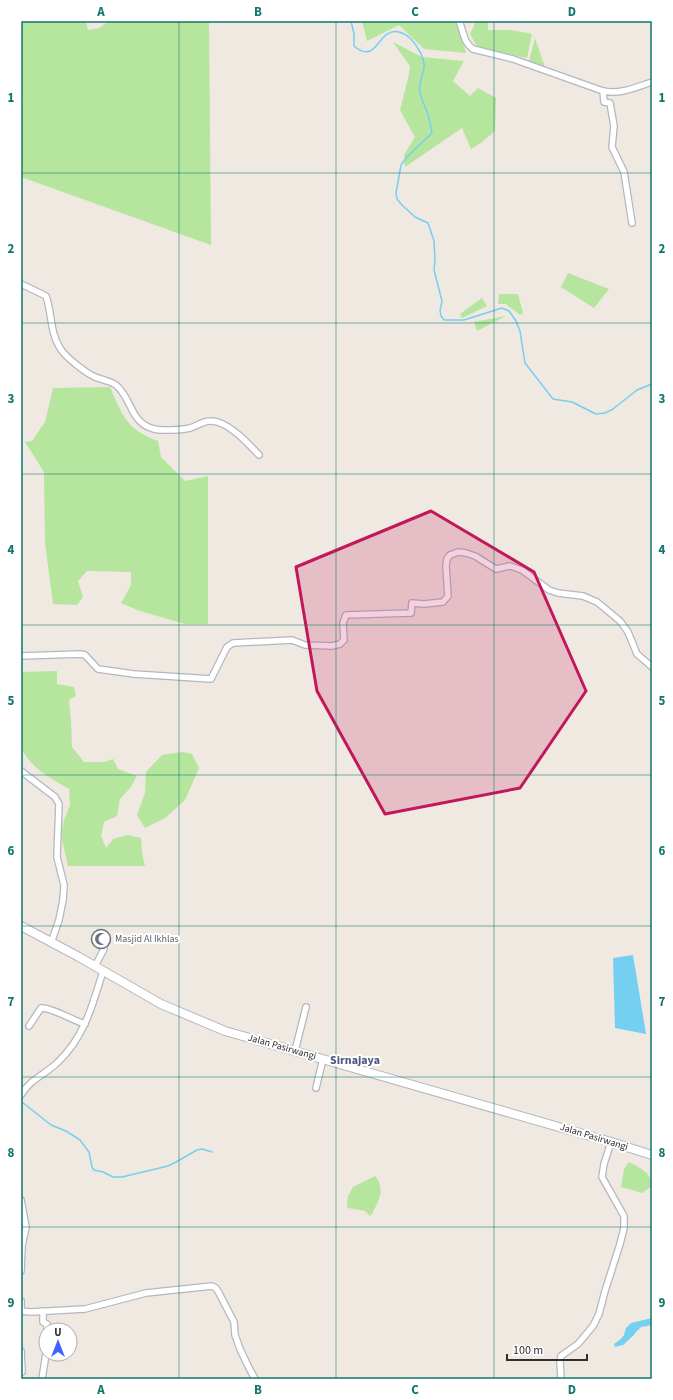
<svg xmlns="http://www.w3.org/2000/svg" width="673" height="1400" viewBox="0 0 673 1400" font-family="'Source Sans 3',sans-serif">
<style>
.green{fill:#b6e59e}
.water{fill:#75cff0}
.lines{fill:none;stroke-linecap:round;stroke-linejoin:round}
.stream{stroke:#75cff0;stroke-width:1.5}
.street-casing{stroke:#b4b7c1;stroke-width:8}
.secondary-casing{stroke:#b4b7c1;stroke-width:10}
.street{stroke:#fff;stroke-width:5.5}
.secondary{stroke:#fff;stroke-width:8}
.marked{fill:#c2185b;fill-opacity:0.2;stroke:#c2185b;stroke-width:3;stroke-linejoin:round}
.grid{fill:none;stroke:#0f766e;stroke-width:1;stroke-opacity:0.55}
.labels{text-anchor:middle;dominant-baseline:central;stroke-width:4;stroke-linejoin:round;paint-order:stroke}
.worship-label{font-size:10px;fill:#5b616d;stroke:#fff;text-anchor:start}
.street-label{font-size:10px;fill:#2e2e2e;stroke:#fff}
.quarter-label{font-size:12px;font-weight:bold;fill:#4d5680;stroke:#fff}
.neatline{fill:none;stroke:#0f766e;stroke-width:1.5}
.grid-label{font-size:13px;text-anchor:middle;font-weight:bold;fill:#0f766e}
</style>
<rect width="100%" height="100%" fill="#efe9e1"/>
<g class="green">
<path d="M21 21H86L88 30 99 28 107 22 112 21H209L211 245 21 177V106L23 103 21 95Z"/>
<path d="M362 21H456L458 23 466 53 424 49 399 25 367 41Z"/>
<path d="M476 21H488V30H511L532 34 527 58 478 48 470 34Z"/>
<path d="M535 38 545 67 529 61Z"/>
<path d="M393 42 422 57 464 61 453 81 470 96 478 88 496 98 495 131 482 142 471 149 462 128 405 167 404 155 415 137 400 110 409 74 410 66Z"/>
<path d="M568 273 609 289 594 308 561 287Z"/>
<path d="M499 294H518L523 313 520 315 506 304H498Z"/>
<path d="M482 298 487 306 462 318 460 314Z"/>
<path d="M506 316 477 331 474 322Z"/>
<path d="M110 387C122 415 127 430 158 441L161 457 185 481 208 476V624H185L140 611 121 603 131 585V572L87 571 78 581 83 597 77 605 53 604 45 543 44 472 25 442 32 441 45 422 53 388Z"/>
<path d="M57 671V684L74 687 76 696 69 700 71 721 72 747 84 762H104L113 759 118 769 137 776 130 788 120 799 117 816 104 822 101 836 106 848 113 839 128 835 141 838 142 853 145 866H68L61 835 64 820 70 805 69 789C49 777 33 770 21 748V672Z"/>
<path d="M182 752 192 754 199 768 185 800 165 818 145 828 137 815 145 793 146 772 162 755Z"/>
<path d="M629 1162C640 1168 651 1172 652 1186L642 1193 621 1187 624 1169Z"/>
<path d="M375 1176C386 1190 379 1200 372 1214L370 1216 365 1211 348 1208 347 1206 348 1196 353 1187Z"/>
</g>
<g class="water">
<path d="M633 955 646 1034 615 1028 613 958Z"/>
<path d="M652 1318V1325L641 1327 635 1333 634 1335 623 1345 615 1347 614 1344 621 1339 624 1335 626 1328 631 1323Z"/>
</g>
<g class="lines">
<g class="stream">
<path d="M351 21 354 34V46C378 66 377 27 399 32 403 33 407 35 410 38 417 45 425 58 424 68 423 76 418 83 420 92 421 100 426 107 428 115 430 121 431 127 432 133L407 157 401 165 396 193 397 199 402 205 415 217 428 223 434 241 435 260 434 270 442 301 440 310 441 316 444 320H464L502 308 509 311 516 321 520 331 525 363 553 399 572 402 596 414 605 413 613 409 637 390 652 384"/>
<path d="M22 1102 51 1125 66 1131 80 1140 89 1152 92 1167 94 1170 103 1172 113 1177H122L168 1166 176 1162 197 1150 202 1149 212 1152"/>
</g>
<defs>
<g id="street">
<path d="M459 21C464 32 463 42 473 49L513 59 603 91C620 95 636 87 652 82"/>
<path d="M603 91 604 102 610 103 614 126 612 147 624 172 632 223"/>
<path d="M21 284 46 296C52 313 50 333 60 348 65 357 86 373 95 377 102 380 112 381 117 386 132 399 130 423 154 429 162 431 182 430 190 428 197 426 203 421 210 421 227 420 248 443 259 455"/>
<path d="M21 656 80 654 85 655 98 669 134 674 211 679 227 647 233 643 292 640 305 645 332 646 340 644 344 640 343 623 346 615 411 613 412 603 424 604 443 602 448 596 446 566 447 559 450 555 458 552 466 553 475 556 496 569 510 566 522 570 549 590 558 593 583 596 597 602 620 621 628 632 637 654 652 667"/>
<path d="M21 771 55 797 59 804 57 857 64 885 63 900 59 920 51 943"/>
<path d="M95 966 104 949"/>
<path d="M29 1026 41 1008C51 1007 74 1021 85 1024"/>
<path d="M295 1051 306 1007"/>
<path d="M316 1088 323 1059"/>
<path d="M21 1095C30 1079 46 1074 58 1062 84 1038 93 1004 103 971"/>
<path d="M21 1200 26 1227 22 1246 21 1271"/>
<path d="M21 1301V1311L31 1312 85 1309 146 1293 212 1286 216 1288 219 1293 234 1322 235 1335 240 1349 248 1366 255 1379"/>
<path d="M43 1311V1322L47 1324V1330"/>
<path d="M21 1351 22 1372"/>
<path d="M42 1379 46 1354"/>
<path d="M561 1379 560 1361 561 1356 578 1344 593 1326 599 1314 605 1291 620 1244 624 1228V1216L602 1177 604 1164 611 1142"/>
</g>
<path id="secondary" d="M21 926 79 957 161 1004 225 1031 611 1142 652 1155"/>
</defs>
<use href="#street" class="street-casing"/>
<use href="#secondary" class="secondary-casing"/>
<use href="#street" class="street"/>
<use href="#secondary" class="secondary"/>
</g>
<path class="marked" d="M431 511 534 572 586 691 520 788 385 814 317 691 296 567Z"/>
<path class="grid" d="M179 21V1379M336 21V1379M494 21V1379M21 173H652M21 323H652M21 474H652M21 625H652M21 775H652M21 926H652M21 1077H652M21 1227H652"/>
<defs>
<symbol id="mosque-ring" viewBox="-11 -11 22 22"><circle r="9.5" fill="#fff" stroke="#6b7280" stroke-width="1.5"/><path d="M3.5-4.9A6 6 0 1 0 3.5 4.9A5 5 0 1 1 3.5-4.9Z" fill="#6b7280"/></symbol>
</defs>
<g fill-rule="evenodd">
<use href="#mosque-ring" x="90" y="928" width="22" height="22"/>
</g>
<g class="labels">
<g class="worship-label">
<text x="115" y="939">Masjid Al Ikhlas</text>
</g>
<g class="street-label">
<text transform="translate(282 1047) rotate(16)">Jalan Pasirwangi</text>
<text transform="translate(594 1137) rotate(17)">Jalan Pasirwangi</text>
</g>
<g class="quarter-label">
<text x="355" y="1060">Sirnajaya</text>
</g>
</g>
<rect width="673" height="1400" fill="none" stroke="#ffffff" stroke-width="44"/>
<g transform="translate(58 1342)"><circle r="19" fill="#ffffff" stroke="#ababab"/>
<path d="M0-3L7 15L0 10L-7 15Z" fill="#4264fb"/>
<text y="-6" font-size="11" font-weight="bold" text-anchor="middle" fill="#2e2e2e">U</text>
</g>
<path d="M507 1354v6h80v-6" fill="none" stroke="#2e2e2e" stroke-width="2"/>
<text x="513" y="1354" font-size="12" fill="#2e2e2e" stroke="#ffffff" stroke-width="3" paint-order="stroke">100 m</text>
<rect x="22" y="22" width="629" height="1356" class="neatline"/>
<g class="grid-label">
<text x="101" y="16">A</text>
<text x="258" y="16">B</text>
<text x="415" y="16">C</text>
<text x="572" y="16">D</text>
<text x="11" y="102">1</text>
<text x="662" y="102">1</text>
<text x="11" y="253">2</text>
<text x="662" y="253">2</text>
<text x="11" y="403">3</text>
<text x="662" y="403">3</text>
<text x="11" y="554">4</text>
<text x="662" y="554">4</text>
<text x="11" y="705">5</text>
<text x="662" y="705">5</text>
<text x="11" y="855">6</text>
<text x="662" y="855">6</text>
<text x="11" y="1006">7</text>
<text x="662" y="1006">7</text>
<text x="11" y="1157">8</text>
<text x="662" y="1157">8</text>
<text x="11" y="1307">9</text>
<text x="662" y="1307">9</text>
<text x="101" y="1394">A</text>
<text x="258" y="1394">B</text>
<text x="415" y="1394">C</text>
<text x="572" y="1394">D</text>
</g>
</svg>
